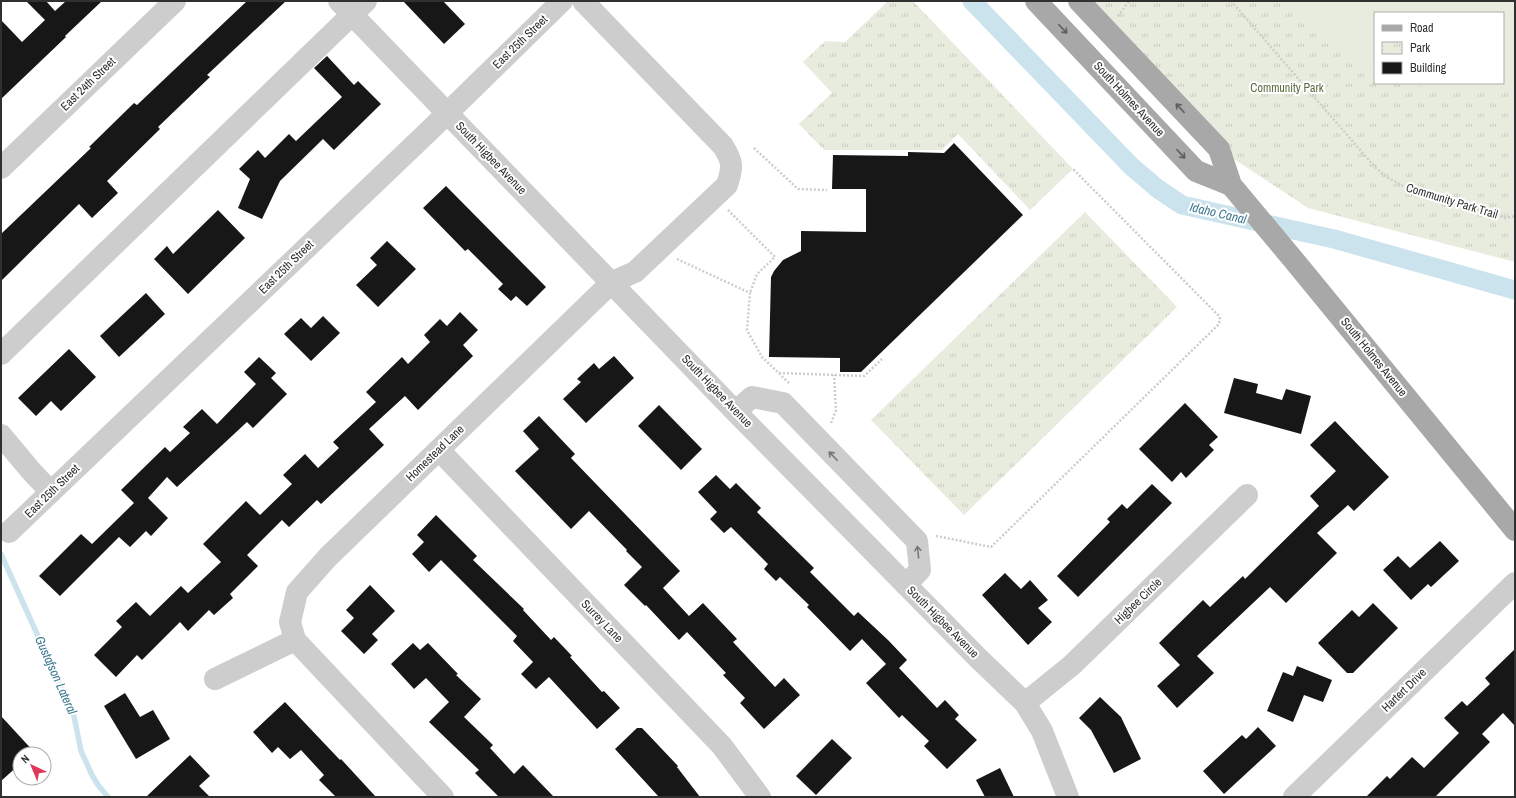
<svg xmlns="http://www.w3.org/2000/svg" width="1516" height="798" viewBox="0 0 1516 798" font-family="'Archivo Narrow',sans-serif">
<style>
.park{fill:url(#park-tufts);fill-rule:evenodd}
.pitch{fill:#e8ecde}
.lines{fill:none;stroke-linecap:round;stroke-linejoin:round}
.stream{stroke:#cbe3ec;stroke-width:5.5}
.canal{stroke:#cbe3ec;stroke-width:19}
.building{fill:#171717}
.path{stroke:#cdcdcd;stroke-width:2.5;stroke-dasharray:2 2;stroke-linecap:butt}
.minor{stroke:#cdcdcd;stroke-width:22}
.major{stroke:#a8a8a8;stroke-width:22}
.oneway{stroke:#606060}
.oneway2{stroke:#777}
.labels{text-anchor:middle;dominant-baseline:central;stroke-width:4;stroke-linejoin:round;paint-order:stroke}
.street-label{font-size:12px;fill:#303030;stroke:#fff}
.park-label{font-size:12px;fill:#586b3e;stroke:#fff}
.water-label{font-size:13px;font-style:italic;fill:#3f7b91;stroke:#fff}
</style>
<defs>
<pattern id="park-tufts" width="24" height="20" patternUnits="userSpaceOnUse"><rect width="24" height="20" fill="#e8ecde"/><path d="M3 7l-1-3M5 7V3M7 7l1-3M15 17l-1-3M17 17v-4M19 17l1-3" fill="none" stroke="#c7cbbf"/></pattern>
</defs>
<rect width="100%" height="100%" fill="#fff"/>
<g class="park">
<path d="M888 1H913L1073 169 1030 210 958 134 942 150H824L799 124 832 93 803 62 825 41 845 42Z"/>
<path d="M1093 1H1515V262L1308 208 1219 149ZM1375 13H1503V83H1375Z"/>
<path d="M1085 212 1177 307 964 515 871 420Z"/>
</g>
<path class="pitch" d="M1289 1H1515V90L1479 93 1417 86 1410 83H1503V13H1375V68L1367 65 1329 41Z"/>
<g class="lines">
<path class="stream" d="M1 554 74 716 81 751 92 775 98 785 108 797"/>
<path class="canal" d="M972 1 1131 166 1158 189 1182 205 1334 239 1515 290"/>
</g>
<g class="building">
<path d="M26 1H46L55 11 66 1H102L65 36 66 37 1 99V20L22 42 45 20Z"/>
<path d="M247 1H286L207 75 210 77 158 127 160 129 107 181 118 193 92 218 79 204 1 281V234L91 148 89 147 134 103 137 105Z"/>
<path d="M403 1H443L465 24 444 44Z"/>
<path d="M327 56 354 85 358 81 381 104 334 150 323 139 280 181 262 219 238 208 250 179 239 169 258 150 265 158 289 134 296 141 342 97 314 68Z"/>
<path d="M954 143 1023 215 861 372H840V358L769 357 771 277 774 271 783 260 801 251V231L866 232V189H832L833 155 908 156V152L944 153Z"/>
<path d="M446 186 546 287 527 306 516 296 511 301 498 289 503 284 468 249 465 251 423 208Z"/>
<path d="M218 210 245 238 188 294 154 259 167 246 173 254Z"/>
<path d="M387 241 416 269 378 307 356 285 377 265 370 258Z"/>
<path d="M146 293 165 314 119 357 100 336Z"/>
<path d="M460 312 478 330 463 345 473 356 418 410 405 396 369 429 384 445 321 504 317 500 289 527 282 520 247 555 258 566 230 594 233 598 214 615 209 610 188 631 180 622 142 660 137 655 116 677 94 655 122 627 116 621 136 602 150 616 181 586 188 593 221 562 203 544 246 501 260 515 292 484 283 475 305 454 318 468 339 448 333 442 376 402 366 392 402 357 408 364 430 342 424 335 440 319 447 326Z"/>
<path d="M323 316 340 333 311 361 284 334 301 318 311 328Z"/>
<path d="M69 349 96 377 61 411 51 401 36 416 18 398Z"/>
<path d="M614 356 634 378 586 423 563 399 581 382 577 379 594 363 599 369Z"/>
<path d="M259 357 276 373 271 378 287 394 253 428 247 422 177 487 167 477 148 498 168 518 151 536 146 531 130 547 119 537 60 596 39 576 81 534 92 544 134 503 121 490 165 447 170 452 190 433 183 427 202 409 217 424 256 384 244 372Z"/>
<path d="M1234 378 1258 384 1256 393 1282 400 1286 389 1311 396 1301 434 1224 413Z"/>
<path d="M1185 403 1218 437 1209 445 1214 450 1186 478 1181 472 1172 482 1139 449Z"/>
<path d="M659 405 702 449 681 470 638 426Z"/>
<path d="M539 416 575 454 571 458 680 571 663 588 689 616 703 603 737 639 733 642 775 687 784 678 800 695 764 729 740 703 745 698 723 675 726 673 687 632 679 640 646 605 645 606 624 585 642 567 626 551 627 550 589 511 571 529 515 471 539 449 523 431Z"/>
<path d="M1335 421 1389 477 1354 511 1348 505 1317 533 1337 553 1286 603 1270 587 1197 656 1214 673 1177 708 1157 686 1180 665 1159 643 1203 600 1210 607 1243 576 1245 579 1319 506 1310 496 1336 471 1310 445Z"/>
<path d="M716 475 730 489 736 483 761 508 757 512 814 568 810 572 854 616 858 612 888 640 907 660 899 668 937 708 945 700 959 715 955 719 977 740 947 769 924 746 929 741 902 715 899 718 866 683 886 664 862 639 850 651 807 607 809 605 780 577 776 581 764 569 768 564 731 527 724 533 710 519 717 512 698 492Z"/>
<path d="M1152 484 1172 503 1078 597 1057 576 1110 522 1107 519 1122 504 1127 509Z"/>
<path d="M436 515 477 556 473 560 524 609 523 610 551 640 554 637 572 656 570 657 602 692 604 691 620 708 597 729 549 677 536 689 521 674 533 662 513 641 517 636 441 560 429 572 412 554 424 542 417 535Z"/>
<path d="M1440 541 1459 561 1431 587 1428 584 1411 600 1383 570 1398 556 1410 568Z"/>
<path d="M1005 573 1021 589 1030 580 1048 600 1038 608 1052 622 1028 645 982 595Z"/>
<path d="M370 585 395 611 372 634 378 640 364 654 341 631 354 618 346 610Z"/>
<path d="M1373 603 1398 628 1353 673H1347L1318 643 1352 610 1359 617Z"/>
<path d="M413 643 420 650 428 643 458 674 456 675 481 699 464 717 493 745 490 748 514 774 523 765 554 797H499L475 773 479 770 429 722 449 702 426 678 414 689 391 664Z"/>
<path d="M1515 649V726L1503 713 1482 734 1490 742 1435 797H1366L1387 776 1390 779 1412 757 1424 768 1459 733 1444 718 1462 701 1467 706 1490 684 1485 678Z"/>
<path d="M1297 666 1332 680 1323 702 1304 695 1293 722 1267 711 1283 672 1293 676Z"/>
<path d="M125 693 140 717 153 710 170 739 136 759 104 706Z"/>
<path d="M1100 697 1121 717 1141 759 1114 773 1091 730 1079 718Z"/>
<path d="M285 702 340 760 341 759 376 797H336L319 780 324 775 301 750 290 759 278 747 272 753 253 732Z"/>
<path d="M1 716 36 754H20V764L1 781Z"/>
<path d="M1258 727 1276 746 1224 794 1203 771 1242 735 1246 739Z"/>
<path d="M637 728H642L678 766 677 767 700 797H659L615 749Z"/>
<path d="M832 739 852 758 816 795 796 776Z"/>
<path d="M190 755 210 776 199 786 210 797H146Z"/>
<path d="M1000 768 1014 797H985L976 780Z"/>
</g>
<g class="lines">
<g class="path">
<path d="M1231 1 1374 166 1385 176 1410 190 1506 218 1515 216"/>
<path d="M1118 16 1129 1"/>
<path d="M754 148 798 189 827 190"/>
<path d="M728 210 775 257 757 274 750 293"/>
<path d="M677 259 750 293 747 330 762 357 790 384"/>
<path d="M779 373 864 376 882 359"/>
<path d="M831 423 836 410 834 375"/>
<path d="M936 536 991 547 1219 324 1220 317 1073 169"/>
</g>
<g class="minor">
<path d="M339 1 733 409 978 658 1025 703 1042 731 1068 797"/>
<path d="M1 168 175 1"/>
<path d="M1 354 366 1"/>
<path d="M736 411 752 397 783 403 917 541 920 570 906 585"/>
<path d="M1 435 32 472 51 492"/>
<path d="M439 450 722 746 760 797"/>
<path d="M9 532 430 130 562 1"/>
<path d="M215 679 295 640"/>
<path d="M1025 703 1072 665 1247 495"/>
<path d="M443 797 295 640 290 622 297 592 328 557 612 282 635 272 727 185C733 167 733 162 723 146L583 1"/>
<path d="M1294 797 1515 583"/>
</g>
<g class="major">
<path d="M1036 1 1196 171 1231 185"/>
<path d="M1079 1 1219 149 1231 185 1292 258 1515 530"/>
</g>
</g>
<defs><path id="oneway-shaft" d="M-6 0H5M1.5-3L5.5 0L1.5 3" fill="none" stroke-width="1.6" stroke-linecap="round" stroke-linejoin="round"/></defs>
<g class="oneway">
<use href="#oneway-shaft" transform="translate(1063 29) rotate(46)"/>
<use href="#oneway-shaft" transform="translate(1180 108) rotate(-133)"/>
<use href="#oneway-shaft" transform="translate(1181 154) rotate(47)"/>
</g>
<g class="oneway2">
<use href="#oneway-shaft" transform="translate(833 456) rotate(-134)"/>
<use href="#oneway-shaft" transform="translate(918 552) rotate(-96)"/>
</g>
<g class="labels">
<g class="street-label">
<text transform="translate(520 42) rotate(-44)">East 25th Street</text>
<text transform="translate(88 84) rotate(-44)">East 24th Street</text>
<text transform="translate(1129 99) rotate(47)">South Holmes Avenue</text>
<text transform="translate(491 158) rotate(46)">South Higbee Avenue</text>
<text transform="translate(1452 201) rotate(17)">Community Park Trail</text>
<text transform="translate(286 267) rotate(-44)">East 25th Street</text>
<text transform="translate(1374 357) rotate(51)">South Holmes Avenue</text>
<text transform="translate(717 391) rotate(46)">South Higbee Avenue</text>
<text transform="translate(435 453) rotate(-44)">Homestead Lane</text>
<text transform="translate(52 491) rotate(-44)">East 25th Street</text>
<text transform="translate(1138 601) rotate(-44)">Higbee Circle</text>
<text transform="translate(602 621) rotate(46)">Surrey Lane</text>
<text transform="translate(943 622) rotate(45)">South Higbee Avenue</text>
<text transform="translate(1404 690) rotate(-44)">Hartert Drive</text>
</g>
<g class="park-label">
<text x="1287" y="88">Community Park</text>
</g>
<g class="water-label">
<text transform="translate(1218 213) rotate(13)">Idaho Canal</text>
<text transform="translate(56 675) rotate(66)">Gustafson Lateral</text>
</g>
</g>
<rect width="1516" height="798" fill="none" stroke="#303030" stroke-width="4"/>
<rect x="1374" y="12" width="130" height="72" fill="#ffffff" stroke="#acacac"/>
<rect x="1382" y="25" width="20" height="6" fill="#a8a8a8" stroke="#acacac"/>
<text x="1410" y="32" font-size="12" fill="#303030">Road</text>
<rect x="1382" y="42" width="20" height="12" fill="url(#park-tufts)" stroke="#acacac"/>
<text x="1410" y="52" font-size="12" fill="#303030">Park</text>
<rect x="1382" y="62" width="20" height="12" fill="#171717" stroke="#acacac"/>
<text x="1410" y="72" font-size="12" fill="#303030">Building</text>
<g transform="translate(32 766) rotate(316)"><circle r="19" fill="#ffffff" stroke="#acacac"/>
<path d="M0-3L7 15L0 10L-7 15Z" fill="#e13758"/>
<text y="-6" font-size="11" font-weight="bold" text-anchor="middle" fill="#303030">N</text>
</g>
</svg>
